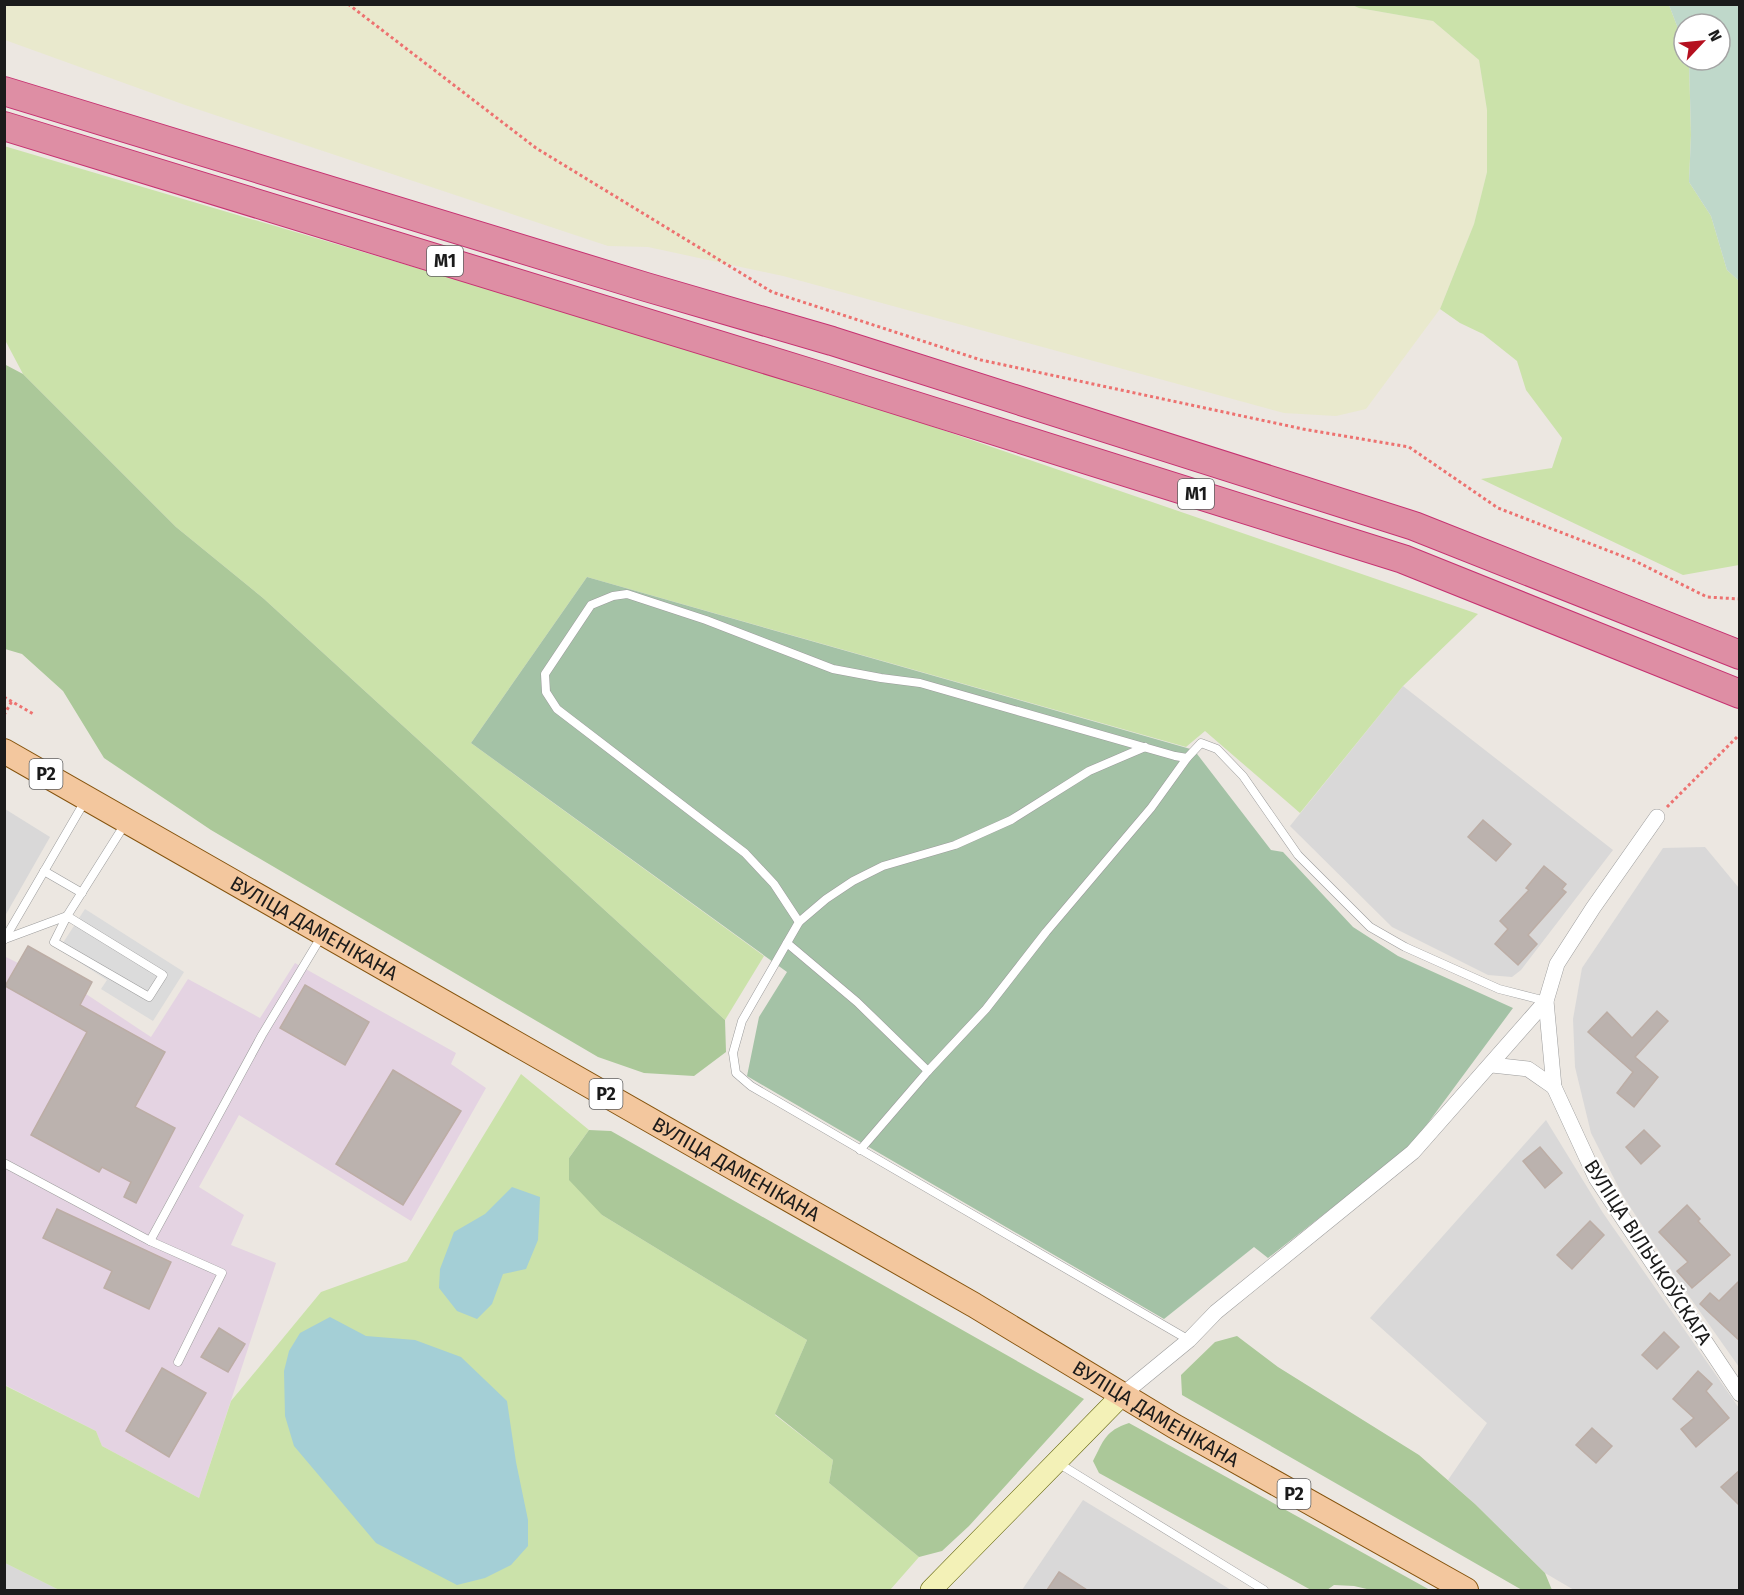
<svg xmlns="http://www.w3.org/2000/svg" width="1744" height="1595" viewBox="0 0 1744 1595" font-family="'Fira Sans',sans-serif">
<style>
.residential{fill:#d9d8d8}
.industrial{fill:#e4d3e2}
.farmland{fill:#e9e9cd}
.grass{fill:#cbe2aa}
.forest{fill:#abc899}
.wetland{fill:#bfd8ca}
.cemetery{fill:#a4c2a6}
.parking{fill:#dbdbdb}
.water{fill:#a4cfd6}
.building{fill:#bbb2ae;stroke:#bcada5;stroke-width:1.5}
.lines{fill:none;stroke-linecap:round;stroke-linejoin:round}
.lane-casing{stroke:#9c9c9c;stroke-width:9}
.street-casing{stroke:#9c9c9c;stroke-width:16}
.secondary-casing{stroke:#64660d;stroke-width:22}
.primary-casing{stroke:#85530c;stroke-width:26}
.highway-casing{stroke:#c63271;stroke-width:30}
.path{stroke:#ed7270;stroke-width:3;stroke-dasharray:3 3;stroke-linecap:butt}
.lane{stroke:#fff;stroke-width:8}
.street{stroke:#fff;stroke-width:15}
.secondary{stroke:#f3f1b7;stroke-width:21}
.primary{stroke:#f3c79e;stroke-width:24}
.highway{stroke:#de8ea4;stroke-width:28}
.labels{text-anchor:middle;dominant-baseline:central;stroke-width:4.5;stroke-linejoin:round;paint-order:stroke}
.shield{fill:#fff;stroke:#5f5f5f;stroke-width:1.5}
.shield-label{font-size:18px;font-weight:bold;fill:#1b1b1b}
.street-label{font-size:20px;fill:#1b1b1b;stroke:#fff}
</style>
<rect width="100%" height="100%" fill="#ece7e1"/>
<g class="residential">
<path d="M1403 686 1613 850 1521 970 1512 977 1488 975 1392 927 1290 826Z"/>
<path d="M5 809 50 837 5 916Z"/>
<path d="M1705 847 1739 888V1367L1677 1279 1623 1196 1591 1133 1575 1067 1573 1019 1582 968 1663 848Z"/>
<path d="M1546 1120 1603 1213 1739 1408V1590H1574L1545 1573 1475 1504 1448 1480 1487 1423 1370 1318Z"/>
<path d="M1083 1500 1231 1590H1022Z"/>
<path d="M5 1563 59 1590H5Z"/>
</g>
<path class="industrial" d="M28 946 92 982 86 994 151 1037 188 979 260 1018 295 963 456 1053 451 1064 486 1088 411 1221 239 1115 199 1187 244 1215 231 1245 276 1263 199 1498 102 1446 96 1431 5 1385 4 956 18 963Z"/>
<path class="farmland" d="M5 4 1352 5 1359 8 1433 21 1479 60 1487 110V172L1474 224 1440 309 1366 409 1336 416 1284 413 783 276 648 247 608 246 185 105 5 40Z"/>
<g class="grass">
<path d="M1352 5H1669L1684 44V60H1689L1691 135 1689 182 1711 216 1727 270 1739 281V565L1683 575 1481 479 1552 468 1562 438 1526 390 1517 361 1483 334 1460 323 1440 309 1474 224 1487 172V110L1479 60 1433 21 1359 8Z"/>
<path d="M4 146 495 291 896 414 1478 614 1403 686 1300 813 1205 731 1186 747 587 577 471 743 764 956 725 1020 263 598 176 527 23 374 5 340Z"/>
<path d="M521 1074 589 1130 569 1158 602 1215 807 1340 775 1415 833 1460 829 1483 919 1557 890 1590H59L5 1563 4 1385 96 1431 102 1446 199 1498 231 1401 321 1292 407 1261Z"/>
</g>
<g class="forest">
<path d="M4 364 23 374 176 527 263 598 725 1020 726 1052 694 1076 644 1073 598 1057 211 830 104 758 63 691 22 654 5 649Z"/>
<path d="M589 1130 611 1131 1084 1399 969 1526 942 1551 919 1557 829 1483 833 1460 775 1414 807 1340 602 1215 569 1180V1158Z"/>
<path d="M1237 1336 1278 1367 1419 1455 1475 1504 1545 1573 1552 1590H1522L1182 1395 1181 1375 1215 1342Z"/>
<path d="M1129 1423 1430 1590H1371L1354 1586 1334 1585 1327 1590H1311L1099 1473 1093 1461C1104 1440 1105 1431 1129 1423Z"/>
</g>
<path class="wetland" d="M1669 5H1739V281L1727 270 1711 216 1689 182 1691 135 1689 60H1720V24H1684V44Z"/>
<path class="cemetery" d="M587 577 1194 750 1271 850 1283 852 1353 927 1398 956 1513 1008 1411 1146 1268 1258 1254 1247 1164 1319 747 1076 759 1017 787 972 471 743Z"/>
<path class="parking" d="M85 909 184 972 153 1021 101 989 107 980 59 949Z"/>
<g class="water">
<path d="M512 1187 540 1197 538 1240 526 1269 503 1274 492 1304 477 1319 457 1311 439 1288 440 1269 454 1232 485 1214Z"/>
<path d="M330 1317 366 1336 415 1340 461 1357 507 1401 516 1462 528 1520V1546L511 1565 485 1578 457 1585 376 1543 294 1446 285 1416 284 1371 289 1351 300 1333Z"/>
</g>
<g class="building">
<path d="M1483 820 1511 844 1496 861 1468 837Z"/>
<path d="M1544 866 1566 884 1562 889 1566 892 1528 935 1537 944 1518 965 1495 944 1508 929 1500 921 1529 890 1526 888Z"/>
<path d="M28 946 92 982 80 1005 165 1052 135 1107 175 1128 136 1203 124 1197 131 1182 102 1167 99 1172 31 1135 87 1032 5 986Z"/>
<path d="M305 985 369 1022 345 1065 280 1028Z"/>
<path d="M1657 1011 1668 1021 1635 1057 1658 1077 1634 1107 1617 1093 1633 1072 1588 1032 1607 1012 1632 1038Z"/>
<path d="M393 1070 461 1111 403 1205 336 1164Z"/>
<path d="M1644 1130 1660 1146 1641 1164 1626 1147Z"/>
<path d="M1540 1147 1562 1173 1545 1188 1523 1161Z"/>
<path d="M1687 1205 1700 1219 1698 1221 1730 1255 1692 1288 1677 1271 1688 1262 1659 1232Z"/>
<path d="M57 1209 171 1262 149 1309 104 1288 112 1271 43 1238Z"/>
<path d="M1590 1221 1604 1235 1572 1269 1557 1255Z"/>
<path d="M1740 1280V1341L1700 1304 1710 1293 1719 1301Z"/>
<path d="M219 1328 245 1344 228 1372 201 1357Z"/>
<path d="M1664 1332 1679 1347 1657 1369 1642 1355Z"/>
<path d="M162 1368 206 1393 169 1457 126 1431Z"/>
<path d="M1698 1371 1712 1384 1706 1391 1729 1418 1696 1447 1681 1429 1694 1418 1673 1399Z"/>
<path d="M1592 1428 1612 1446 1596 1463 1576 1445Z"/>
<path d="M1740 1470V1506L1721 1487Z"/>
<path d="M1059 1572 1087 1590H1047Z"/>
</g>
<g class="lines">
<defs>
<g id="lane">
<path d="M44 871 82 893"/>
<path d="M67 916 54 942 149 997 163 975 67 916 125 824"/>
<path d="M799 922 826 899 853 881 883 866 955 845 1011 820 1089 771 1145 747"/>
<path d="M5 939 67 916"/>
<path d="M4 940 85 801"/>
<path d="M787 943 857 1002 928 1071 860 1150"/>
<path d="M928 1071 986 1009 1046 932 1151 808 1187 758"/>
<path d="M4 1163 150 1241 262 1035 321 937"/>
<path d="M150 1241 222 1273 178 1362"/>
<path d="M1189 1340 751 1086 736 1073 733 1053 742 1021 799 922 774 884 745 853 557 709 546 692 545 674 591 605 613 596 627 594 706 620 833 669 881 678 920 683 1175 756 1187 758 1201 743 1217 749 1243 776 1298 855 1370 927 1405 947 1499 989 1546 1001"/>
<path d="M1058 1463 1264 1590"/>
</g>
<g id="street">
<path d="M1657 817 1593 908 1557 964 1546 1001 1554 1087 1596 1178 1740 1394"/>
<path d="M1492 1065 1528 1069 1554 1087"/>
<path d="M1122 1395 1189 1340 1216 1312 1413 1152 1546 1001"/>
</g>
<path id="secondary" d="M931 1590 1122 1395"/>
<g id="primary">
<path id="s1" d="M4 751 974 1305 1174 1426 1466 1590"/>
</g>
<g id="highway">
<path d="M4 91 646 287 832 341 1414 526 1740 655"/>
<path d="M4 126 820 376 1403 559 1740 694"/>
</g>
</defs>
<use href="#lane" class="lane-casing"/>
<use href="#street" class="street-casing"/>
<use href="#secondary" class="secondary-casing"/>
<use href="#primary" class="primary-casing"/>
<use href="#highway" class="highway-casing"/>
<g class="path">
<path d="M348 4 536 148 772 292 981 360 1303 429 1409 447 1498 508 1635 561 1707 597 1740 599"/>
<path d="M4 697 35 715"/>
<path d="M4 715 12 701"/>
<path d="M1667 807 1740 734"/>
</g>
<use href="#lane" class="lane"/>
<use href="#street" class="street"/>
<use href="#secondary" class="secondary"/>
<use href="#primary" class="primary"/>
<use href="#highway" class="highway"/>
</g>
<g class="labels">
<g class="shield">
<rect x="427" y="246" width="36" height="30" rx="4.5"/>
<rect x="1178" y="479" width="36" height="30" rx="4.5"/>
<rect x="29.5" y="759" width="33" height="30" rx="4.5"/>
<rect x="589.5" y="1079" width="33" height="30" rx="4.5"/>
<rect x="1277.5" y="1479" width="33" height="30" rx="4.5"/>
</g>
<g class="shield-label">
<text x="445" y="261">М1</text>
<text x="1196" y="494">М1</text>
<text x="46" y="774">Р2</text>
<text x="606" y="1094">Р2</text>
<text x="1294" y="1494">Р2</text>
</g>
<g class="street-label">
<text stroke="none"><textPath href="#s1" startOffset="357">ВУЛІЦА ДАМЕНІКАНА</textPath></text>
<text stroke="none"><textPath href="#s1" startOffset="843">ВУЛІЦА ДАМЕНІКАНА</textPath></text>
<text transform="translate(1648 1252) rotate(57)">ВУЛІЦА ВІЛЬЧКОЎСКАГА</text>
<text stroke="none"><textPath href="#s1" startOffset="1329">ВУЛІЦА ДАМЕНІКАНА</textPath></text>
</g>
</g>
<rect width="1744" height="1595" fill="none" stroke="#1b1b1b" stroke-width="12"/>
<g transform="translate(1702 42) rotate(64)"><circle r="28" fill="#ffffff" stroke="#a4a4a4" stroke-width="1.5"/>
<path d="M0-4.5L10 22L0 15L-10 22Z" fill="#b5101f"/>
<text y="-9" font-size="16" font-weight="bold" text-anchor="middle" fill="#1b1b1b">N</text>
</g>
</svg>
